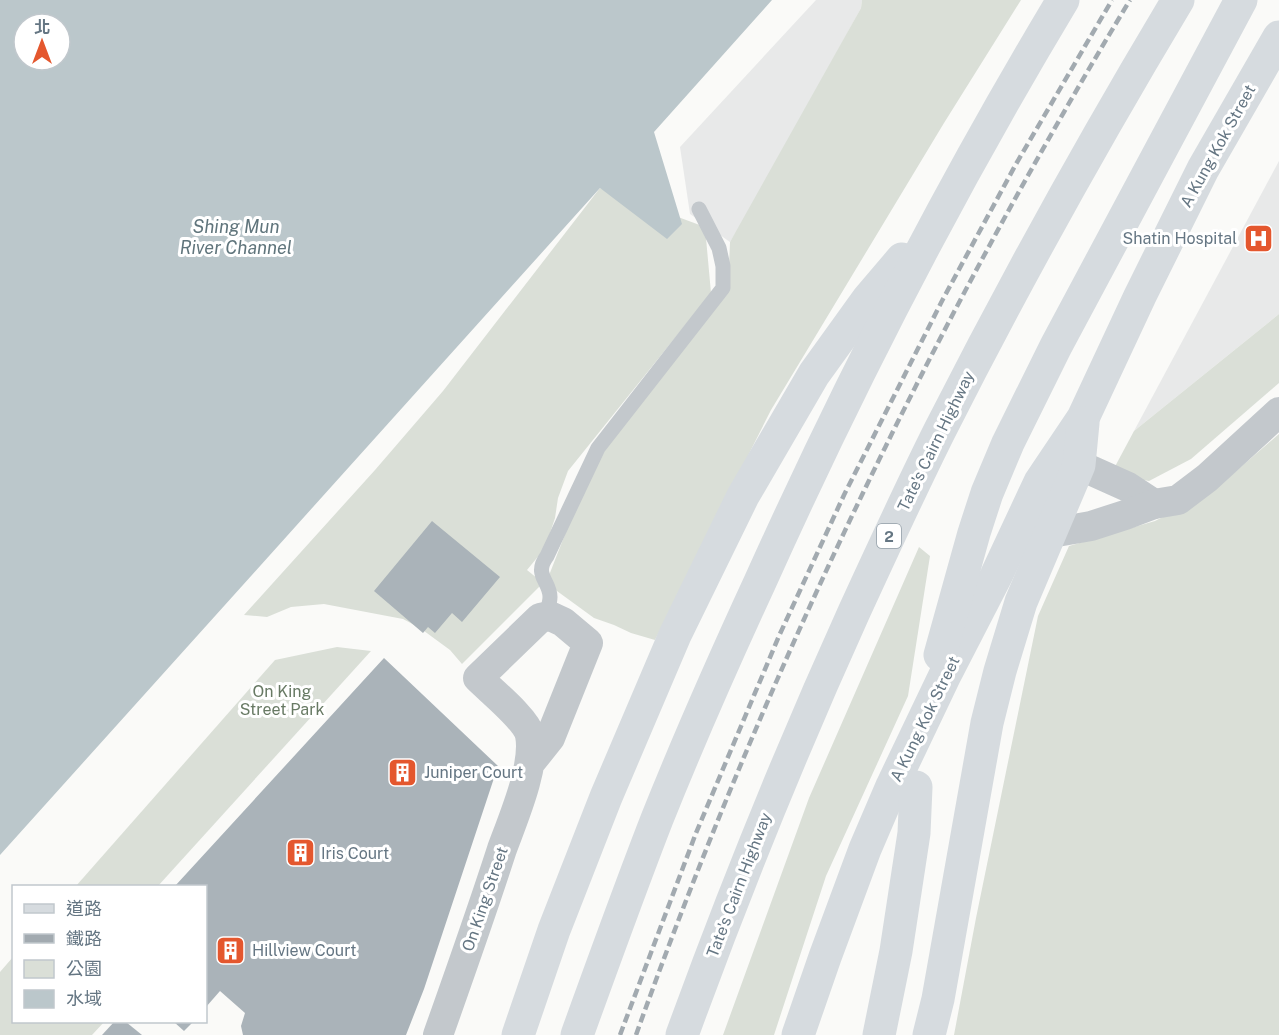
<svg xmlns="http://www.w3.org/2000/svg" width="1279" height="1035" viewBox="0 0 1279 1035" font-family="'Public Sans','Noto Sans TC',sans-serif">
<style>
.built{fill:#e8e9e9}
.green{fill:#dadfd7}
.water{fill:#bbc7cb;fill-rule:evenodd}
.building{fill:#aab3b9}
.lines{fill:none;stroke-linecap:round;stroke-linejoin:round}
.service{stroke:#c3c8cc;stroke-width:15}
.minor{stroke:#c3c8cc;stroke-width:30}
.secondary{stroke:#d6dbdf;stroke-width:33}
.motorway{stroke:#d6dbdf;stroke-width:33}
.rail{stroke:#a2aab0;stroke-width:4.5;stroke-dasharray:9 4.5;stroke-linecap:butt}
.labels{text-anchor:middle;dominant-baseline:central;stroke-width:6;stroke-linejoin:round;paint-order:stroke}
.shield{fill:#fff;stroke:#939fa8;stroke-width:1.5}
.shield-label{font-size:15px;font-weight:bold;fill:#657683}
.street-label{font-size:16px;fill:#657683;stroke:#fff}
.poi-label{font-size:16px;fill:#657683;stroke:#fff;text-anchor:start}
.park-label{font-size:16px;fill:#687a64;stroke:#fff}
.water-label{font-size:18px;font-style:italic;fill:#60757c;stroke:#fff}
</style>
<rect width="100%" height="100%" fill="#fafaf8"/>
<g class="built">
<path d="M816 0H862L861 8 752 208 730 242 690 214 680 147Z"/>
<path d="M1279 161V314L1134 431Z"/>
</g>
<g class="green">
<path d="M862 0H1021L944 123 771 410 655 640 631 633 614 625 594 618 546 583 571 519 605 448 728 291 730 242 861 8Z"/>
<path d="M600 188 705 227 711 293 568 471 558 498 555 518 545 548 527 570 543 583 462 664 450 650 420 628 403 619 324 604 291 607 267 617 244 615 375 470 443 391Z"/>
<path d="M1279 314V383L1191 459 1149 481 1111 474 1134 431Z"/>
<path d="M1279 434V1035H954L976 918 1038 616 1069 546 1155 521 1213 491Z"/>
<path d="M919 547 930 556 908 696 826 876 774 1035H723L809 798Z"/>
<path d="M337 647 371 651 158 886H76L275 660Z"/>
<path d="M13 957 14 1022H104L92 1035H0V972Z"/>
</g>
<path class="water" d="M0 0H772L654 132 682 224 667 239 600 188 0 855ZM24 24H60V60H24Z"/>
<g class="building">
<path d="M432 521 500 577 462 622 452 613 435 633 428 627 423 633 374 591Z"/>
<path d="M384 658 498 766 424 989 406 1035H243L241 1026 245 1013 220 991 206 1007V886H175Z"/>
<path d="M114 1022H126L142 1035H102Z"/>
<path d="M174 1022H193L184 1031Z"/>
</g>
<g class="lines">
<path class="service" d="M546 617C547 611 550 603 550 597 550 581 533 575 547 556L598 448 723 288V266L719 248 699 209"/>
<g class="minor">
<path d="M1079 465 1128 487 1154 504"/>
<path d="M1051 533 1091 526 1125 515 1154 504 1178 500 1207 478 1279 412"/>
<path d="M438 1035C460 973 482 911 502 849 513 819 536 766 530 735 526 719 491 691 478 678L540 618 550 616 563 622 588 643 550 738 530 763"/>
</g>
<g class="secondary">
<path d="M798 1035 825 957 865 849 892 786 945 675 996 576 1040 482 1083 418 1140 296 1203 169 1279 37"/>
<path d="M929 1035 938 999 987 723 1000 671 1021 602 1079 465 1083 423"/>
</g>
<g class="motorway">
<path d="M940 655 974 533 987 493 1008 443 1056 346 1241 0"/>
<path d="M518 1035 554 930 606 797 675 635 743 496 814 374 868 299 902 259"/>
<path d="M577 1035C603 963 629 891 657 819 689 739 724 660 760 582 850 382 950 188 1063 0"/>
<path d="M682 1035C734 892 791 751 854 612 882 551 910 490 940 430 1014 284 1094 140 1178 0"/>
<path d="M879 1035 896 951 914 833 916 787"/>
</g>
<g class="rail">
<path d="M620 1035 696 833 779 636 844 495 943 299 1016 164 1112 0"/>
<path d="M636 1035C765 674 932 328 1130 0"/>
</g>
</g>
<defs>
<symbol id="hospital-square" viewBox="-11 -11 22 22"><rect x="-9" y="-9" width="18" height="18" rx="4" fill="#e4572e" stroke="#fff"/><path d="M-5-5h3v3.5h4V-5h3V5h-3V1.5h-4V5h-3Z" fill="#fff"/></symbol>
<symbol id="building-square" viewBox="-11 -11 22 22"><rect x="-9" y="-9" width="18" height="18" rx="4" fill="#e4572e" stroke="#fff"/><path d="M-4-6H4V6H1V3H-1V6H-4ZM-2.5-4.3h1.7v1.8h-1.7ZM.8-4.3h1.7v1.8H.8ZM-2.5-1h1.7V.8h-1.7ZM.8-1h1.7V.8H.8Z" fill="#fff"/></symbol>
</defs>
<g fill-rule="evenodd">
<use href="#hospital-square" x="1242" y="222" width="33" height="33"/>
<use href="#building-square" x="386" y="756" width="33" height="33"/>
<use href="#building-square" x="284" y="836" width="33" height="33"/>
<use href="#building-square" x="214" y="934" width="33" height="33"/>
</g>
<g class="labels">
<rect class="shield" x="877" y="524" width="24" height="24" rx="4.5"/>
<g class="shield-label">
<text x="889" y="536">2</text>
</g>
<g class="street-label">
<text transform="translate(1218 146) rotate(-61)">A Kung Kok Street</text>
<text transform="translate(936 441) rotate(-64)">Tate's Cairn Highway</text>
<text transform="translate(925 719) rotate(-64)">A Kung Kok Street</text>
<text transform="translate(739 885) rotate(-69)">Tate's Cairn Highway</text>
<text transform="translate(485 899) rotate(-71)">On King Street</text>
</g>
<g class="poi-label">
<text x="1237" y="238" text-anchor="end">Shatin Hospital</text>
<text x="424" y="772">Juniper Court</text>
<text x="321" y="853">Iris Court</text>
<text x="252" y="950">Hillview Court</text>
</g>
<g class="park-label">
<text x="282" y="691">On King<tspan x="282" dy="18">Street Park</tspan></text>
</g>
<g class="water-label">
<text x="236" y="226">Shing Mun<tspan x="236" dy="21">River Channel</tspan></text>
</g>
</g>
<rect x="12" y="885" width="195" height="138" fill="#ffffff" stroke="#c1c8cd" stroke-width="1.5"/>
<rect x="24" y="904" width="30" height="9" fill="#d6dbdf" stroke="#c1c8cd" stroke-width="1.5"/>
<text x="66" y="915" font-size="18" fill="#657683">道路</text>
<rect x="24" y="934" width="30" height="9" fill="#a2aab0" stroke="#c1c8cd" stroke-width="1.5"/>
<text x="66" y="945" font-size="18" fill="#657683">鐵路</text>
<rect x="24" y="960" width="30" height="18" fill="#dadfd7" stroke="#c1c8cd" stroke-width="1.5"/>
<text x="66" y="975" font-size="18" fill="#657683">公園</text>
<rect x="24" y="990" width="30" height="18" fill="#bbc7cb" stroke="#c1c8cd" stroke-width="1.5"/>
<text x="66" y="1005" font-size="18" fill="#657683">水域</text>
<g transform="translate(42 42)"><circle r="28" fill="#ffffff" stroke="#c1c8cd" stroke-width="1.5"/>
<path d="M0-4.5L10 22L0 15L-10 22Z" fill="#e4572e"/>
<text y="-9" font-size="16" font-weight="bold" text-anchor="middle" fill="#657683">北</text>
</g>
</svg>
